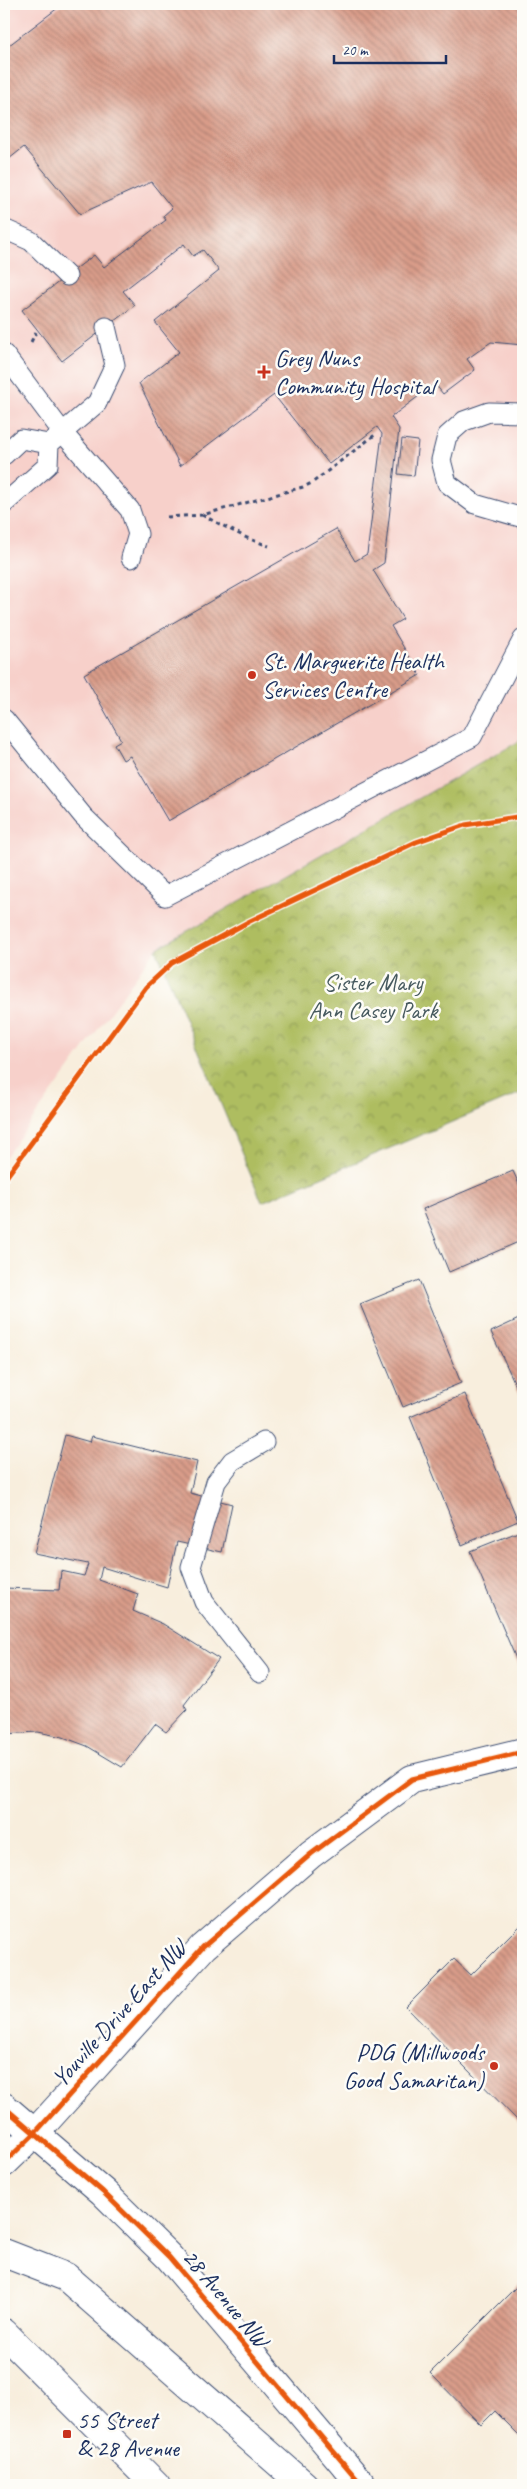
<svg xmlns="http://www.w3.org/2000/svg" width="527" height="2489" viewBox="0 0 527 2489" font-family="Caveat,sans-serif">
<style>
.built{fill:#f7d0ca}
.park{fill:url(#park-crowns);stroke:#64765f}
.building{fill:url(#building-back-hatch)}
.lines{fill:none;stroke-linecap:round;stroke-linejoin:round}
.service-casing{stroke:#3c4c71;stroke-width:21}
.tertiary-casing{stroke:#3c4c71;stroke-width:30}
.path{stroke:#3c4c71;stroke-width:3;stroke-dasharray:4 4;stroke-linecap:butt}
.service{stroke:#fff;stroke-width:19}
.tertiary{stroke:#fff;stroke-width:28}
.cycleway-casing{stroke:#fdfcf7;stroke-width:8}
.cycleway{stroke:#e8590c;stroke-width:5}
.poi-dot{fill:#c8321e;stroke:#fdfcf7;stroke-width:2}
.labels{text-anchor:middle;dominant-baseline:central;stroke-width:5;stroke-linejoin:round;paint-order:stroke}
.poi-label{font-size:24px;fill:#1b2f5e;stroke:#fdfcf7;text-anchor:start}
.park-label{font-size:24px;fill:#475a5f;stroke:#fdfcf7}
.street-label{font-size:24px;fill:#1b2f5e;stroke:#fdfcf7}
</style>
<defs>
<pattern id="park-crowns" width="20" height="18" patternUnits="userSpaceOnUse" patternTransform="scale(1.25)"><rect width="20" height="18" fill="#aebd60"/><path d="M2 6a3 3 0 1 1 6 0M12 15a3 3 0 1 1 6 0" fill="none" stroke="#8d9a52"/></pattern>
<pattern id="building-back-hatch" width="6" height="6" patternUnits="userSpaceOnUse" patternTransform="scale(1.25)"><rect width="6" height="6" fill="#d99c89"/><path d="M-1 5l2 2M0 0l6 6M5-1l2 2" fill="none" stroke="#af8073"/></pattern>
</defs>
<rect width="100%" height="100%" fill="#fdfcf7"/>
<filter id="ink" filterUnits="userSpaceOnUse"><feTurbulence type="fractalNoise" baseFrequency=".02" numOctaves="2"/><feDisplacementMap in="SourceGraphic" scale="10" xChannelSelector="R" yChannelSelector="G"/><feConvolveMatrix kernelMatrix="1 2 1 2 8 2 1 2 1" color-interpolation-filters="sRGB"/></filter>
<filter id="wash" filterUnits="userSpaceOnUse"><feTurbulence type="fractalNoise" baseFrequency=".0096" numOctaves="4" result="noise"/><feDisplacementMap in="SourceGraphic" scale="20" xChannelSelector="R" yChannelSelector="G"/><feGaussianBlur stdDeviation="1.12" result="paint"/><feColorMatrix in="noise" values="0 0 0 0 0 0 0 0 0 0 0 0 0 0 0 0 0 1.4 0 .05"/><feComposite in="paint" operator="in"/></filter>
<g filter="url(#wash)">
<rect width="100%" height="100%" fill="#f8eedd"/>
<path class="built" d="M4 4H523V739L156 949 4 1159Z"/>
<path class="park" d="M523 739V1092L262 1202 156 949Z"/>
<g id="blocks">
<g class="building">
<path d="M63 4H523V345L491 342 467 359 475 370 443 394 435 384 391 417 399 429 384 563 373 570 403 619 391 626 420 675 168 821 130 756 123 760 114 744 121 740 84 674 336 529 355 561 367 554 382 434 377 427 329 464 274 395 180 466 139 383 179 352 155 322 219 271 203 250 193 256 184 244 123 291 135 305 62 361 22 310 94 255 104 267 166 220 163 216 172 208 151 182 80 214 24 147 4 163V49Z"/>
<path d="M402 439 418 441 414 476 398 474Z"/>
<path d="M513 1171 523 1193V1240L449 1272 423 1209Z"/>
<path d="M419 1280 461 1383 403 1407 360 1304Z"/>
<path d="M523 1317V1401L491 1332Z"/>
<path d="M465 1394 518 1521 462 1545 410 1417Z"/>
<path d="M65 1435 90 1442 92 1436 197 1462 190 1493 232 1504 222 1552 177 1542 167 1587 102 1567 99 1580 138 1594 133 1611 163 1624 219 1659 184 1705 187 1710 166 1732 155 1724 122 1767 87 1746 63 1737 38 1732 4 1734V1588L59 1590 61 1571 84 1576 88 1564 34 1553Z"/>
<path d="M523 1530V1675L470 1551Z"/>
<path d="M523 1923V2126L406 2007 454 1959 471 1975Z"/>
<path d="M523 2280V2439L495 2411 481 2425 430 2373Z"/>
</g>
</g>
</g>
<g filter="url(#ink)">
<use href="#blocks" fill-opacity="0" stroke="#3c4c71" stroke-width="1"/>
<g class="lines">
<defs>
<g id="service">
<path d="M4 229 31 241 67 276"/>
<path d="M4 354 63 433 130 510 138 534 131 558"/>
<path d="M523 413 489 412 464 421 447 436 441 460 447 483 475 504 523 518"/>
<path d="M4 455 21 439 49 444"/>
<path d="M4 504 48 465 49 444 97 403 115 365 106 327"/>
<path d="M4 719 83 816 165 896 472 737 523 639"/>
<path d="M260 1673 204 1602 191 1567 216 1482 232 1461 264 1442"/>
</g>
<g id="tertiary">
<path d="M4 2107 103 2192 169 2257 362 2485"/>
<path d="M4 2163 34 2134 203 1947 311 1854 412 1779 523 1752"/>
<path d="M4 2253 66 2277 304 2485"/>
<path d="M4 2333 156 2485"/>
</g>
</defs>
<use href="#service" class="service-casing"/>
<use href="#tertiary" class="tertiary-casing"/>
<g class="path">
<path d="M31 342 36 332"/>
<path d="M202 515 247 538 269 546"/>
<path d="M167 517 202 515 303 487 312 483 376 434"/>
</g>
<use href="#service" class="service"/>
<use href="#tertiary" class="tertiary"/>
<defs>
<g id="cycleway">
<path d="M4 1180 146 987 172 963 248 922 416 842 465 825 523 816"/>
<path d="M4 2107 103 2192 169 2257 362 2485"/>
<path d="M4 2163 34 2134 203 1947 311 1854 412 1779 523 1752"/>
</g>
</defs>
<use href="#cycleway" class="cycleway-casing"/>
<use href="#cycleway" class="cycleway"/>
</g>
</g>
<g class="poi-dot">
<path d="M261.5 364.5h5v5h5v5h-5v5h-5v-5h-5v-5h5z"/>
<circle cx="252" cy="675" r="5"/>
<circle cx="494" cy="2066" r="5"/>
<rect x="62" y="2429" width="10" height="10" rx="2.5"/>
</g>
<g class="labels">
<g class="poi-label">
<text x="275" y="358">Grey Nuns<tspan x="275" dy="28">Community Hospital</tspan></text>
<text x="262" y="661">St. Marguerite Health<tspan x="262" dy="28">Services Centre</tspan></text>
<text x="484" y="2052" text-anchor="end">PDG (Millwoods<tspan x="484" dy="28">Good Samaritan)</tspan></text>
<text x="77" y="2420">55 Street<tspan x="77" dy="28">&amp; 28 Avenue</tspan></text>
</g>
<g class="park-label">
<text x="373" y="982">Sister Mary<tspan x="373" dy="28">Ann Casey Park</tspan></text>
</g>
<g class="street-label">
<text transform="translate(119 2013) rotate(-48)">Youville Drive East NW</text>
<text transform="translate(226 2298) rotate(50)">28 Avenue NW</text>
</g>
</g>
<rect width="527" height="2489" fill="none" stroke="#fdfcf7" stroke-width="20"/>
<path d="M334 55v8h112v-8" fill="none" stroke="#1b2f5e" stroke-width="2.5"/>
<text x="342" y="55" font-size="15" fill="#1b2f5e" stroke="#fdfcf7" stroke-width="4" paint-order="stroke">20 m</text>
</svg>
